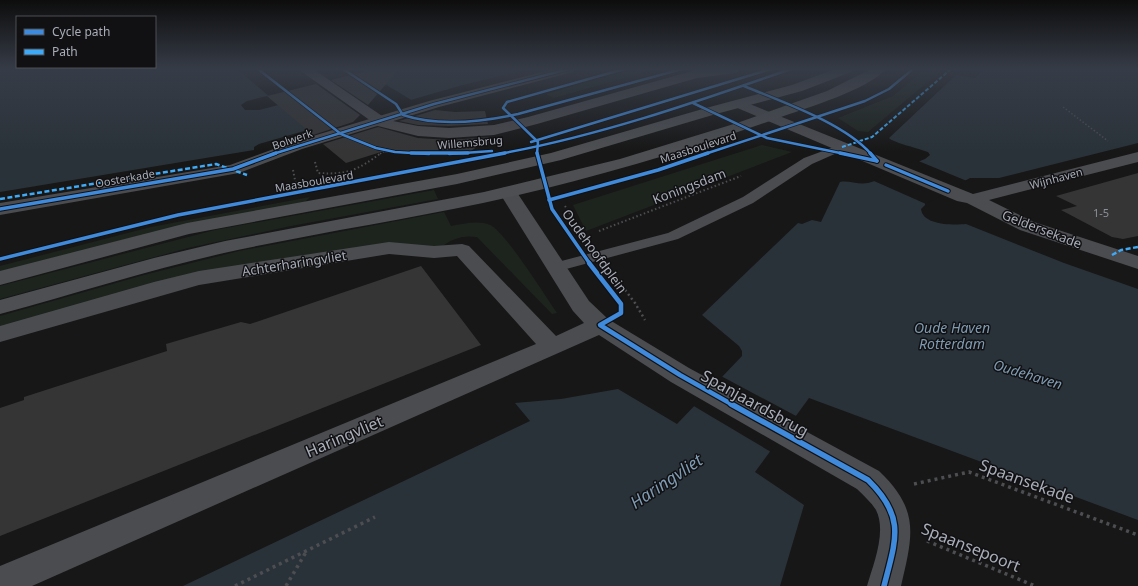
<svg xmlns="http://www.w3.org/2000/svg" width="1138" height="586" viewBox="0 0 1138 586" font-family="'Noto Sans',sans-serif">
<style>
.green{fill:#1d241e}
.water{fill:#2a3239}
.pier{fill:#171717}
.building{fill:#353536}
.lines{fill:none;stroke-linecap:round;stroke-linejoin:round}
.path-far3{stroke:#4d4e52;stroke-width:1.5;stroke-dasharray:1.5 2;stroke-linecap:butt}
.path-far2{stroke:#4d4e52;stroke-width:2;stroke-dasharray:1.5 2.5;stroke-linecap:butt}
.path-far1{stroke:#4d4e52;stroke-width:2.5;stroke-dasharray:2 3;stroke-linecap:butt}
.path{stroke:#4d4e52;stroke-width:3.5;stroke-dasharray:3 4;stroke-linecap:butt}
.lane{fill:#4b4c50;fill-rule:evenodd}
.street{fill:#4b4c50;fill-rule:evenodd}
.secondary{fill:#4a4a4e;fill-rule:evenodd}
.primary{fill:#4d4f52;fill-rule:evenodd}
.quiet-far1{stroke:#3fa9f5;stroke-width:2;stroke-dasharray:4 2;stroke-linecap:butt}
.quiet{stroke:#3fa9f5;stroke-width:2.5;stroke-dasharray:5 2.5;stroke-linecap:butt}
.cycleway-far3-casing{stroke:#111113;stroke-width:4}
.cycleway-far2-casing{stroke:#111113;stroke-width:5.5}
.cycleway-far1-casing{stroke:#111113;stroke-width:7}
.cycleway-casing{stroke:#111113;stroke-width:8}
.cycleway-far3{stroke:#408adc;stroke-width:2.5}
.cycleway-far2{stroke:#408adc;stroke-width:3.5}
.cycleway-far1{stroke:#408adc;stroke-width:4.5}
.cycleway{stroke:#408adc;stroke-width:5.5}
.labels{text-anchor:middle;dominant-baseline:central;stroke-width:3;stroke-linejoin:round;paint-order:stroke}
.far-street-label{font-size:11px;fill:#a8adb8;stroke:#111113}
.number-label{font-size:11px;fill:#8b8f98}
.street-label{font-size:13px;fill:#a8adb8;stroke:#111113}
.water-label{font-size:14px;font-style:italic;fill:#7f9bb3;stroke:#111113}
.near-street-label{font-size:16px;fill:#a8adb8;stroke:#111113}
.near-water-label{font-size:17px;font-style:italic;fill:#7f9bb3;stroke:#111113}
</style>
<rect width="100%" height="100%" fill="#171717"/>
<g class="green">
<path d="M633 69H657L554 98 546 94Z"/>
<path d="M925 69H943L868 132 858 131 838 118 893 96Z"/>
<path d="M762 145 792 152 586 231 573 205Z"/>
<path d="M434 190 438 199 291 226 188 248 0 299V286L215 230Z"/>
<path d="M310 197 305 202 0 273V266L151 227Z"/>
<path d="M444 212 451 226C464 224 477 220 490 225 504 230 546 297 557 313L552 314 477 237C461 235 452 239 440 248L202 274 0 330V316L144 275 239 251Z"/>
</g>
<g class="water">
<path d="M0 69H374L247 101 241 105 245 110H259L394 75 398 71 396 69H529L459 86 259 144 254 147V150L0 192Z"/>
<path d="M984 69H1138V143L999 178H970L925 203V205L921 209C923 226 954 225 966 224L1064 263 1138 289V520L809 398 755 472 804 505 780 586H183L530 421 515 403 561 399 618 389 677 424 742 356V351L739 346 702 315 798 223 802 224 812 220 821 222 840 182C848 180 858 185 868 183 883 180 909 165 925 159L930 155 928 152C920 149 892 142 889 138L956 75 975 78Z"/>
</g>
<g class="pier">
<path d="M237 69H362L368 73 270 97Z"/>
<path d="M375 78 413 101 310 130 277 103Z"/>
<path d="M916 160 967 181 926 204 874 181 879 178 878 177Z"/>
<path d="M721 376 798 417 771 452 692 405Z"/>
</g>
<g class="building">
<path d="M374 69H399L368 105 331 80Z"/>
<path d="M316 84 360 115 353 122 313 135 267 96Z"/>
<path d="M435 110 455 112 485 111 488 124 449 126 418 125 399 121Z"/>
<path d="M378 127 418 138 449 140 490 137 491 143 480 145 463 156H419L381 152 346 163 323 144Z"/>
<path d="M1138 173V236L1123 239 1112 237 1061 210 1077 206 1056 196Z"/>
<path d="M421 266 481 345 0 536V408L24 400V397L167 351 166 344 241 322 250 324Z"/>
</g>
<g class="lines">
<g class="path-far3">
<path d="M1063 107 1108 141"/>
<path d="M380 154 386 150"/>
</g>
<g class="path-far2">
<path d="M315 162 318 173C347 175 358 170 381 153"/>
<path d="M293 170 296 185"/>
<path d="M565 206 585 238"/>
<path d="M599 231 741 176"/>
</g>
<path class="path-far1" d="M613 274 635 303 645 320"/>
<g class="path">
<path d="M914 484 969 472 1138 535"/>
<path d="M927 541 1035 586"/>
<path d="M235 586 375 517"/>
<path d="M286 586 306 552"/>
</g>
<path class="lane" d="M842 144 848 147 846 149 812 164 753 203 678 239 555 272 550 270 547 267 550 264 668 233 743 197 804 158Z"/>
<g class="street">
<path d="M554 69H575L573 72 439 107 302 149 239 173 0 215V203L230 165 290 143 429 101Z"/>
<path d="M740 100 973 194 1138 152V162L989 200 1034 222 1138 256V269L1020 230 967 203 957 201 735 107 733 104 735 101Z"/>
<path d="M508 187 514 188 589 301 608 319 689 368 879 471C920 510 913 535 901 586H867C873 565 887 532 876 510 871 502 864 496 857 489L671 382 599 335 32 586H0V566L536 344 457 256 434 258 389 254 199 285 0 342V326L154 282 199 271 389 242 434 246 462 244 469 246 556 336 584 323 573 311 499 192 502 188Z"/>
</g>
<path class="secondary" d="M298 69H313L388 120 418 126 449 128 494 125 528 117 696 70 742 69 736 73 697 78 537 124 494 135 449 138 418 136 378 126Z"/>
<g class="primary">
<path d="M835 69H853L851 72 802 91 716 114 561 160 457 184 189 234 0 285V271L187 223 457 174 551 153 706 108 792 85Z"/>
<path d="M871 69H886C867 90 809 107 781 117 684 152 584 181 483 203 397 221 310 234 224 253 148 270 75 294 0 314V300L154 258 225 241 484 192 620 159 737 123 827 91Z"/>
</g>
<path class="quiet-far1" d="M842 147 872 137 951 69"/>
<g class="quiet">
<path d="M0 199 216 164 247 175"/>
<path d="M1112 255 1121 250 1138 247"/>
</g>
<defs>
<g id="cycleway-far3">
<path d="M258 69 341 134 376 148 395 152 429 154"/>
<path d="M343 69 396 104 403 115C439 127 481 122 518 114L682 69"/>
<path d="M744 86C782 102 844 123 871 154"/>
<path d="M693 103 767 138 845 154"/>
<path d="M531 142 771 69"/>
<path d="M273 154 434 104 569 69"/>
<path d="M449 154 492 151"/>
<path d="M499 154C599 136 696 102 791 69"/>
<path d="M537 154 538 142 503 108 507 102 624 69"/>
<path d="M705 154 865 101 889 89 913 69"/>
</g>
<g id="cycleway-far2">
<path d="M411 153H468"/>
<path d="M537 153 552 209 590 264"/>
<path d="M840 153 877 161"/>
<path d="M870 153 877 161"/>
<path d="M886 165 948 191"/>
<path d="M549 200 658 170 708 153"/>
<path d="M0 209 233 169 276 153"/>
<path d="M0 259 178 215 505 153"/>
</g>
<path id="cycleway-far1" d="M589 263 621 304V313L600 325 680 375 733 405"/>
<path id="cycleway" d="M731 404 868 480C906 517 896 539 884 586"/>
</defs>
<use href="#cycleway-far3" class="cycleway-far3-casing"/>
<use href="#cycleway-far2" class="cycleway-far2-casing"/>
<use href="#cycleway-far1" class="cycleway-far1-casing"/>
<use href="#cycleway" class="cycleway-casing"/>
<use href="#cycleway-far3" class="cycleway-far3"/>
<use href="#cycleway-far2" class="cycleway-far2"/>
<use href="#cycleway-far1" class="cycleway-far1"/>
<use href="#cycleway" class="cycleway"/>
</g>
<linearGradient id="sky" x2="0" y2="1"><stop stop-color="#0d0d0d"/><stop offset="0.46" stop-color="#363c47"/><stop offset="1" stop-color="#363c47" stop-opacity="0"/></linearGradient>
<rect width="1138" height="151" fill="url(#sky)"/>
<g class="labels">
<g class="far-street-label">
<text transform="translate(292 139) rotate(-19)">Bolwerk</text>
<text transform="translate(470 142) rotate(-5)">Willemsbrug</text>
<text transform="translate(698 147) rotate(-18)">Maasboulevard</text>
<text transform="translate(125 178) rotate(-10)">Oosterkade</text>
<text transform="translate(1056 178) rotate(-15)">Wijnhaven</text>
<text transform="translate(314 181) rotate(-10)">Maasboulevard</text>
</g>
<g class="number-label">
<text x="1101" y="212">1-5</text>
</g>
<g class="street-label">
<text transform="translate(689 186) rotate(-21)">Koningsdam</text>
<text transform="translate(1042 229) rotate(21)">Geldersekade</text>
<text transform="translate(595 251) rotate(54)">Oudehoofdplein</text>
<text transform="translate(294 263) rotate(-9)">Achterharingvliet</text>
</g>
<g class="water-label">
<text x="952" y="327">Oude Haven<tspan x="952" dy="16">Rotterdam</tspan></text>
<text transform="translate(1028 374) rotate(17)">Oudehaven</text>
</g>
<g class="near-street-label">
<text transform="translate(755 403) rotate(29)">Spanjaardsbrug</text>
<text transform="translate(344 436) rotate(-23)">Haringvliet</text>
<text transform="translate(1027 481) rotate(20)">Spaansekade</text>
<text transform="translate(971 547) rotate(22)">Spaansepoort</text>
</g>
<g class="near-water-label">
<text transform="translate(666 481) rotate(-34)">Haringvliet</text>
</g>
</g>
<rect x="16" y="16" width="140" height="52" fill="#111113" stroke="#4d4f55"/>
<rect x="24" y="29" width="20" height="6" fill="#408adc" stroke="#4d4f55"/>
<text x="52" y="36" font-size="12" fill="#a8adb8">Cycle path</text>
<rect x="24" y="49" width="20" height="6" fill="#3fa9f5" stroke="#4d4f55"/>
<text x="52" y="56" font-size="12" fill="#a8adb8">Path</text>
</svg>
